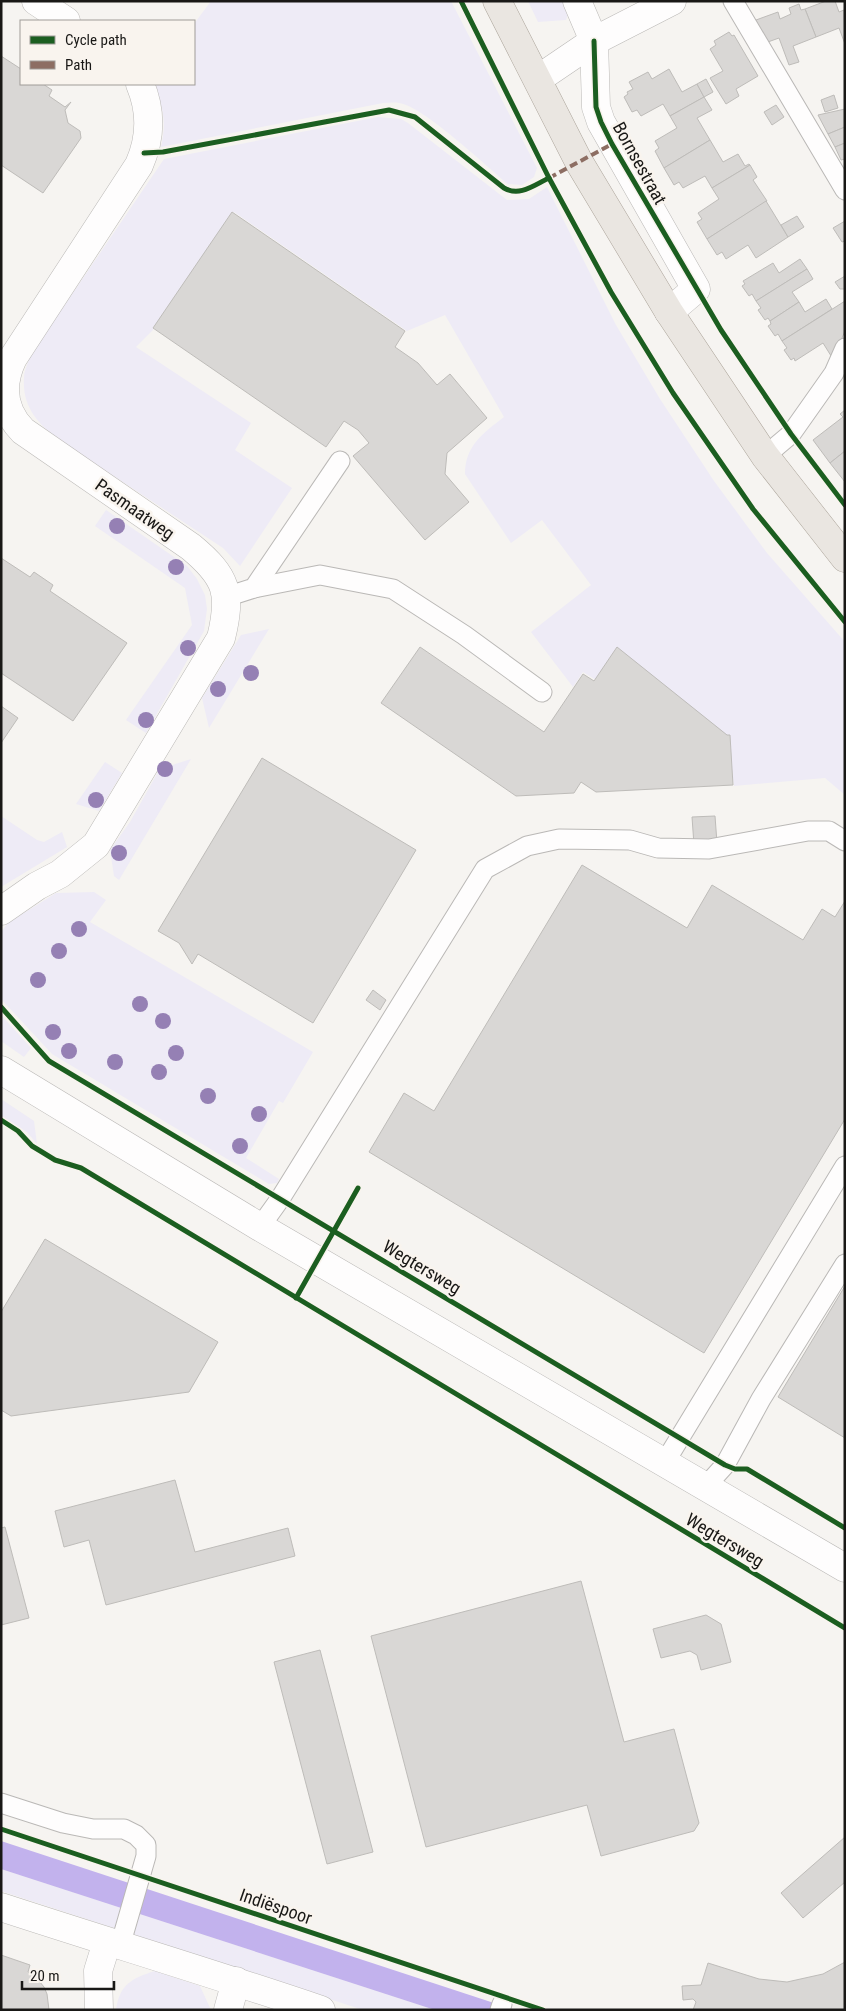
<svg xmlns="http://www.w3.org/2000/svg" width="846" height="2011" viewBox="0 0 846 2011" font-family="'Roboto Condensed',sans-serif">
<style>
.green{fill:#eeebf6}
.water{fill:#c2b2ed}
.building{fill:#d9d7d5;stroke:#bebcb9}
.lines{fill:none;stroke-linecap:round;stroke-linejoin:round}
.service-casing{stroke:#bab8b6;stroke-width:21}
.minor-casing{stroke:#bab8b6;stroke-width:29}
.tertiary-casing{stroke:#bab8b6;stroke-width:29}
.primary-casing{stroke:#aca59b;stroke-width:29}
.service{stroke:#fefdfd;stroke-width:19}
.minor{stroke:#fefdfd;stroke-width:28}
.tertiary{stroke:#fefdfd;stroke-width:28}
.primary{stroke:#eae6e1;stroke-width:28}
.quiet{stroke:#8d6e63;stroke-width:4;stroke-dasharray:8 4;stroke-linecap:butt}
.cycleway-casing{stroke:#f9f4ee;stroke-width:8}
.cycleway{stroke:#1b5e20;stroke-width:5}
.tree{fill:#9580b4}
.labels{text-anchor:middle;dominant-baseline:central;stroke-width:5;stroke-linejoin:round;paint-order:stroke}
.street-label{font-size:18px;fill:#191816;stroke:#f9f4ee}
</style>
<rect width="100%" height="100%" fill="#f6f4f1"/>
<g class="green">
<path d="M211 1H451L537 168 534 177 522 185 508 184C486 166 423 106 399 103 394 102 388 103 383 103L161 147C167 119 163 110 154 84H194V24Z"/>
<path d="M528 1H569L571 6 566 20 538 22Z"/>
<path d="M378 117 401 119 408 123 507 200 529 199 547 187 616 325 660 399 714 481 767 553 845 642V795L825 778 734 786 727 736 596 680 583 672 573 687 531 632 591 585 542 520 511 543 465 474C465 446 483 433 504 417L445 315 407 331 234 212 153 330 136 347 251 423 235 450 292 488 240 566 223 548 59 440C38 424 22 407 24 378 24 371 28 363 30 356L164 159Z"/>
<path d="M106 510 187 566 197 579 205 595 207 609 204 631 146 733 126 720 192 625 185 588 95 526Z"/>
<path d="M269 629 209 728 202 698 241 635Z"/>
<path d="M191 759 119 880 114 876 110 850 130 822 158 772 163 776 169 766Z"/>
<path d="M105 762 122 773 99 811 76 804Z"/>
<path d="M1 816 37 840 44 842 62 832 67 847 1 887Z"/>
<path d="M94 892 106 900 90 922 313 1052 283 1103 279 1101 246 1158 279 1179 277 1183 269 1184 52 1054 1 999V932L8 923 56 893Z"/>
<path d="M1 1015 31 1048 24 1057 1 1041Z"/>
<path d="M1 1099 34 1121 37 1144 27 1132 1 1116Z"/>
<path d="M1 1869 435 2010H363L1 1891Z"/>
<path d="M155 1971 200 1986 211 2010H116C119 1985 132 1978 155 1971Z"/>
</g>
<path class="water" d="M1 1841 515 2010H435L1 1869Z"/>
<g class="building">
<path d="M826 1H835L839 12 844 10 845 44 839 28 816 37 805 9Z"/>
<path d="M799 4 801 10 805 9 816 37 793 46 799 62 789 65 779 38 765 43 756 20 778 12 780 19 791 14 789 8Z"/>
<path d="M729 32 732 36 734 35 758 76 736 89 739 96 726 104 710 78 723 71 710 49 716 45 714 41Z"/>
<path d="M1 56 21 69V84H43L52 90 49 96 65 107 71 102 65 110 68 123 80 131 81 138 43 193 1 165Z"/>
<path d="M669 69 682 92 697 84 704 97 670 116 663 104 641 116 637 110 632 112 624 97 628 94 627 92 633 89 629 82 648 72 652 79Z"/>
<path d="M706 79 713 92 704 97 697 84Z"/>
<path d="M834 95 838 108 825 112 821 100Z"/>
<path d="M704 97 712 110 697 118 710 140 664 168 655 151 659 148 655 141 677 128 670 116Z"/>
<path d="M776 105 784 117 772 125 764 112Z"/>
<path d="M845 109V127L828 134 818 115Z"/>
<path d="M845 127V143L835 147 828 134Z"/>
<path d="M710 140 723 162 738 154 745 166 749 164 750 165 712 188 705 176 683 188 679 182 674 185 664 168Z"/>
<path d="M845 143V159L841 160 835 147Z"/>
<path d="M750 165 757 177 753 180 767 201 707 239 697 222 702 219 698 213 719 199 712 188Z"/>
<path d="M766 201 788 237 756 258 748 245 726 259 722 252 717 255 707 239Z"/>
<path d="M232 212 405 331 395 347 418 363 437 385 450 374 487 418 447 453 445 474 469 502 425 540 353 456 369 443 358 430 344 421 326 447 153 328Z"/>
<path d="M797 216 804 227 788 237 781 225Z"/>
<path d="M845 221V241L842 242 833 228Z"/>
<path d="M800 259 807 269 756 301 752 294 749 296 742 286 745 284 743 281 773 263 779 273Z"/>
<path d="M807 269 813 279 792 292 799 302 770 321 768 318 765 320 758 310 761 308 756 301Z"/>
<path d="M845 276V289H840L835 282Z"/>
<path d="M826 299 832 309 782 341 778 334 775 336 768 326 771 324 770 321 799 302 805 312Z"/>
<path d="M845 301V331L833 359 823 343 795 361 794 358 791 360 784 350 787 348 782 341Z"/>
<path d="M845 410V451L830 463 813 440 843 417 840 414Z"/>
<path d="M845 451V482L830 463Z"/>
<path d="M1 558 30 577 34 572 53 585 50 591 127 643 73 721 1 673Z"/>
<path d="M420 647 544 732 583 674 594 681 617 647 727 735H730L733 785 596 792 581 782 574 793 516 796 381 703Z"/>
<path d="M1 706 18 718 1 743Z"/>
<path d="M262 758 416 850 313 1023 198 954 192 964 179 943 158 931Z"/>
<path d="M715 816 717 843 694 845 692 817Z"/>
<path d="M582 865 687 928 712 885 803 940 822 909 835 917 845 901V1119L704 1353 369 1152 404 1093 434 1111Z"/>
<path d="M373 990 386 1000 380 1010 366 1000Z"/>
<path d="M45 1239 218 1342 189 1392 11 1416 1 1410V1312Z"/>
<path d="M845 1286V1438L778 1397Z"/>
<path d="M175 1480 195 1552 288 1528 295 1556 106 1605 89 1540 64 1547 55 1511Z"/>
<path d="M5 1527 29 1618 1 1625V1528Z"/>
<path d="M581 1581 624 1742 674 1729 699 1823 694 1831 601 1856 587 1805 426 1847 371 1636Z"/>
<path d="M706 1615 721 1624 731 1662 701 1670 697 1655 690 1651 661 1658 653 1629Z"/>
<path d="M320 1650 373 1852 327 1864 274 1662Z"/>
<path d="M845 1837V1882L803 1918 781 1893Z"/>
<path d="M1 1955 30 1965 28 1972 35 1976 44 1987 47 1994 49 2010H1Z"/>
<path d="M845 1962V2010H693L696 2002 693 1999 683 2000 682 1986 701 1985 708 1963 759 1979 787 1982 823 1974Z"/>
</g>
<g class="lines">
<defs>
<g id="service">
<path d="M733 1 845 190"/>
<path d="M765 456 791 434 834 373 845 348"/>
<path d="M254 588 320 575 393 589 464 635 542 692"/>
<path d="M226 597 254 588 340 461"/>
<path d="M260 1227 280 1199 485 869 527 846 559 839 630 840 658 848 709 849 808 831H829L845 841"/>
<path d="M665 1462 845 1166"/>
<path d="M706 1486 725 1465 761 1399 845 1264"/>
<path d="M1 1803 63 1823 93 1829H124L136 1835 146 1845V1856L120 1946"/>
<path d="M500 2010 502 2004"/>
</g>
<g id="minor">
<path d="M36 1 66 21"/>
<path d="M577 1 594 41 596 107 601 122 696 289 669 312"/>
<path d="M538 79 594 41 672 1"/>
<path d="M1 911 37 886 60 874 96 845 221 638C232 593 227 577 191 547L23 431C2 410 0 385 13 358L139 165C151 138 151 110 140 84"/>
<path d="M1 1907C108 1942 215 1974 321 2010"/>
<path d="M99 2010 98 1971 107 1942"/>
<path d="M228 2010 236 1981"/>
</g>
<path id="tertiary" d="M1 1070 260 1227 845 1568"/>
<path id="primary" d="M497 1 579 162 669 312 765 456 845 558"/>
</defs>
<use href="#service" class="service-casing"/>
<use href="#minor" class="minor-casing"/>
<use href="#tertiary" class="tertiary-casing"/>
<use href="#primary" class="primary-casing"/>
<use href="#service" class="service"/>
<use href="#minor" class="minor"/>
<use href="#tertiary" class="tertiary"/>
<use href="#primary" class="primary"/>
<path class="quiet" d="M549 178 612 144"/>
<defs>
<g id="cycleway">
<path d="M461 1 549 178 611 292 673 393 753 509 845 622"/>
<path d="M594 41 596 107 601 122 612 144 721 330 791 434 845 505"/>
<path d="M144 153 163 152 389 110 415 117 504 188C520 197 534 185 549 178"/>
<path d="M1 1007 49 1061 725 1465 735 1469H747L845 1528"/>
<path d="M1 1120 18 1131 32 1146 42 1152 55 1160 81 1168 845 1628"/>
<path d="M296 1298 358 1188"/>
<path d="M1 1829 543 2010"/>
</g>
</defs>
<use href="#cycleway" class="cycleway-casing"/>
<use href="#cycleway" class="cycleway"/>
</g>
<g class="tree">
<circle cx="117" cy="526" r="8"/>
<circle cx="176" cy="567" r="8"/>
<circle cx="188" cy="648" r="8"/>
<circle cx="251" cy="673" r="8"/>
<circle cx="218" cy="689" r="8"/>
<circle cx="146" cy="720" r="8"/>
<circle cx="165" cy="769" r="8"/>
<circle cx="96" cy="800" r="8"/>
<circle cx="119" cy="853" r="8"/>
<circle cx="79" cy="929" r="8"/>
<circle cx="59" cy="951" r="8"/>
<circle cx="38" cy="980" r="8"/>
<circle cx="140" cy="1004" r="8"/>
<circle cx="163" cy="1021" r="8"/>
<circle cx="53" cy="1032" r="8"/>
<circle cx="69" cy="1051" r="8"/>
<circle cx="176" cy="1053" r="8"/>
<circle cx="115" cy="1062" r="8"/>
<circle cx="159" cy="1072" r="8"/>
<circle cx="208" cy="1096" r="8"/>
<circle cx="259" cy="1114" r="8"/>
<circle cx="240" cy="1146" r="8"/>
</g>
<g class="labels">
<g class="street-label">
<text transform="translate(640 163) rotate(61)">Bornsestraat</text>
<text transform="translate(135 509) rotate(35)">Pasmaatweg</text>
<text transform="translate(422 1267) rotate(31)">Wegtersweg</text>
<text transform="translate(725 1540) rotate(31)">Wegtersweg</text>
<text transform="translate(276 1906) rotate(19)">Indiëspoor</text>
</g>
</g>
<rect width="846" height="2011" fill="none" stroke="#191816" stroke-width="5"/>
<rect x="20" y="20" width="175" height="65" fill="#f9f4ee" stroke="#9f9c98"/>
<rect x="30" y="36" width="25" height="8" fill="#1b5e20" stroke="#9f9c98"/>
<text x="65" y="45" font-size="15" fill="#191816">Cycle path</text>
<rect x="30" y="61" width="25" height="8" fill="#8d6e63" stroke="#9f9c98"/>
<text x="65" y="70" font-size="15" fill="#191816">Path</text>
<path d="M22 1981v8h92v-8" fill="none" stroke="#191816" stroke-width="2.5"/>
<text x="30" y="1981" font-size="15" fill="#191816" stroke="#f9f4ee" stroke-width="4" paint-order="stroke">20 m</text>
</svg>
